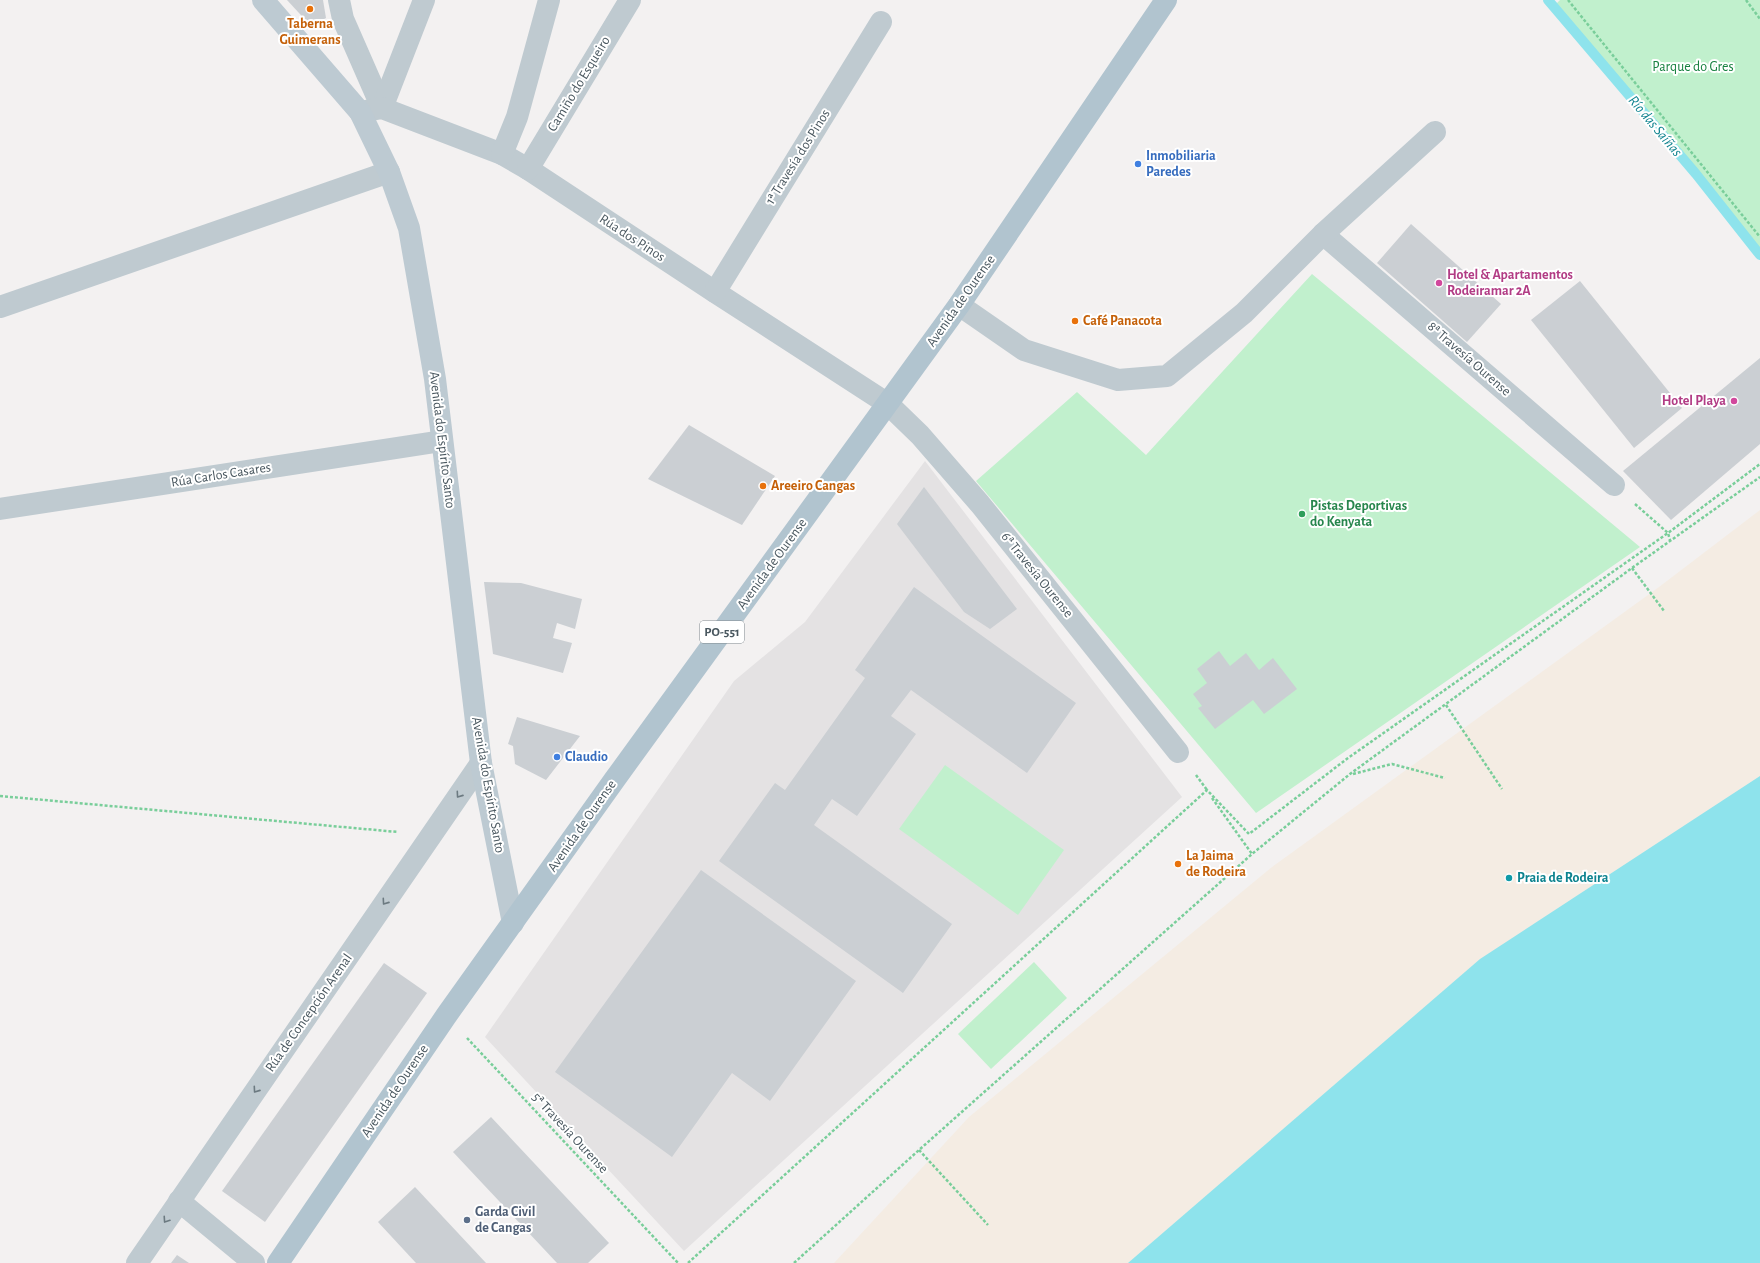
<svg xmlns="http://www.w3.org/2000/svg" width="1760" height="1263" viewBox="0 0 1760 1263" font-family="'Alegreya Sans',sans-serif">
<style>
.education{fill:#e4e2e3}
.green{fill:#c1f0cd}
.sand{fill:#f4ece3}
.water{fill:#8ee3ec}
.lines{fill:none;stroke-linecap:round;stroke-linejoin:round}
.stream{stroke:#8ee3ec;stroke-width:10}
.building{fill:#cbcfd3}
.path{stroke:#79ce9a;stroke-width:2.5;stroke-dasharray:3 2;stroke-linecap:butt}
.street{stroke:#bfcad0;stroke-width:22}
.secondary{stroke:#bdcad2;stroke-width:22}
.primary{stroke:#b1c4cf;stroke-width:22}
.oneway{stroke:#6c7a81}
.food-dot{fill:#e8710a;stroke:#fff;stroke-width:1.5}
.shop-dot{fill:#3f7fe0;stroke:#fff;stroke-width:1.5}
.hotel-dot{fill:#d1479c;stroke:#fff;stroke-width:1.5}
.leisure-dot{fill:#2e9e5b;stroke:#fff;stroke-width:1.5}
.culture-dot{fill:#0f9aa8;stroke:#fff;stroke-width:1.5}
.service-dot{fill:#5c6f8a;stroke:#fff;stroke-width:1.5}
.labels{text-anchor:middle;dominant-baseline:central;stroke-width:4;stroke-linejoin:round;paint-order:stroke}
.shield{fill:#fff;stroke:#80898f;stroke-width:1}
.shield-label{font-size:13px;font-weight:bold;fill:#49575f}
.food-label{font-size:14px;font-weight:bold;fill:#c56008;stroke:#fff;text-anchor:start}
.park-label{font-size:14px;fill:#188140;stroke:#fff}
.street-label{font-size:14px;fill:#49575f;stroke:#fff}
.shop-label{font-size:14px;font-weight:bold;fill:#366cbe;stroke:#fff;text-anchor:start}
.hotel-label{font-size:14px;font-weight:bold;fill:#b23c85;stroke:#fff;text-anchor:start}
.leisure-label{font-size:14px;font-weight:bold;fill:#27864d;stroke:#fff;text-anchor:start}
.culture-label{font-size:14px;font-weight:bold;fill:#0d838f;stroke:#fff;text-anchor:start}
.service-label{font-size:14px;font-weight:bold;fill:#4e5e75;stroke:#fff;text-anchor:start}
.water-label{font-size:15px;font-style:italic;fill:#0e828e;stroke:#fff}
</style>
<rect width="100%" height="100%" fill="#f3f1f1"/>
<path class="education" d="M925 461 1182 797 684 1251 485 1037 734 681 805 622Z"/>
<g class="green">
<path d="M1560 0H1760V253L1555 5Z"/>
<path d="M1312 274 1640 547 1256 813 976 481 1077 392 1146 455Z"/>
<path d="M945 765 1064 850 1018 915 899 829Z"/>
<path d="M1034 962 1067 998 991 1069 958 1034Z"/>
</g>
<path class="sand" d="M1760 510V889L1247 1263H834L969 1117 1272 867 1659 587Z"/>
<path class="water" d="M1760 776V1263H1128L1480 959Z"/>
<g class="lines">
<path class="stream" d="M1548 0 1696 174 1760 255"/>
</g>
<g class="building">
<path d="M287 0H323L326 18 311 26Z"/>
<path d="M1411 224 1501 304 1467 342 1377 263Z"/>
<path d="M1580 281 1682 408 1634 448 1531 320Z"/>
<path d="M1760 358V444L1671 520 1623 471Z"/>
<path d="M689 425 775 476 742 525 648 479Z"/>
<path d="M924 487 1017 609 990 629 964 612 897 524Z"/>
<path d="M484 582 521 583 582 599 575 629 557 623 553 638 572 643 563 673 493 654Z"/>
<path d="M914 587 1076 703 1027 773 911 690 891 716 916 734 857 816 832 799 814 825 952 924 903 993 719 861 775 783 785 790 865 678 855 670Z"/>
<path d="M1219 651 1230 666 1246 653 1259 670 1273 658 1297 689 1264 714 1253 700 1215 729 1198 708 1202 706 1193 694 1207 683 1197 669Z"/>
<path d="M517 717 580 736 546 780 515 764 513 746 508 744Z"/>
<path d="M701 870 856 981 770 1101 732 1073 672 1157 555 1072Z"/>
<path d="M384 963 427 993 265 1222 222 1191Z"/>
<path d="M491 1117 609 1243 588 1263H557L453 1152Z"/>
<path d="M415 1187 486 1263H416L378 1222Z"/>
<path d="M177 1255 189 1263H171Z"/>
</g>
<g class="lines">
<g class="path">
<path d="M1568 0 1760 237"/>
<path d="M1746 0 1760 19"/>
<path d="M1635 504 1668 533 1670 540"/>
<path d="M1632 568 1664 611"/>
<path d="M1446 705 1502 789"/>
<path d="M1353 774 1392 764 1445 778"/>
<path d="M1196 775 1207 790"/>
<path d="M0 796 398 832"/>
<path d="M1212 798 1252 854"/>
<path d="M467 1038 678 1263"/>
<path d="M919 1150 988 1225"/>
<path d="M688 1263 1207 790 1249 834 1348 758 1668 533 1760 464"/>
<path d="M794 1263 919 1150 1252 854 1350 774 1632 568 1760 477"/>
</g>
<g class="street">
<path d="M339 0 343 19 382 108"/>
<path d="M382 108 424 0"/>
<path d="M360 112 382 108 502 154 528 169 715 292 888 404 920 435 980 504 1178 752"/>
<path d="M502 154 517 117 549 0"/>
<path d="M528 169 630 0"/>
<path d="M1323 234 1614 485"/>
<path d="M715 292 881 22"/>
<path d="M959 305 1024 350 1118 380 1167 376 1244 313 1323 234 1435 132"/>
<path d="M0 307 389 172"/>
<path d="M0 509 442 441"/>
<path d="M179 1201 254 1263"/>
<path d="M137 1263 481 763"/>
</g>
<path class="secondary" d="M263 0 360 112 389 172 409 228 435 379 481 763 513 923"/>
<path class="primary" d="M278 1263 446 1016 615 779 959 305 1166 0"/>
</g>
<defs><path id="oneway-chevron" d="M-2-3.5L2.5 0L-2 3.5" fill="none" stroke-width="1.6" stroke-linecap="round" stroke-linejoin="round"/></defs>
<g class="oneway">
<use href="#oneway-chevron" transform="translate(459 795) rotate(125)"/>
<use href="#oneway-chevron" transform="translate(385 902) rotate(125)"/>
<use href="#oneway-chevron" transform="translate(256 1090) rotate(125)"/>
<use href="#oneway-chevron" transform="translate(166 1220) rotate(124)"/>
</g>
<g class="food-dot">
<circle cx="310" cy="9" r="4"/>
<circle cx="1075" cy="321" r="4"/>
<circle cx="763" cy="486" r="4"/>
<circle cx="1178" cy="864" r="4"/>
</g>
<g class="shop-dot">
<circle cx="1138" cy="164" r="4"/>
<circle cx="557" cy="757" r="4"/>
</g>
<g class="hotel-dot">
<circle cx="1439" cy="283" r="4"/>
<circle cx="1734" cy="401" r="4"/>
</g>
<circle class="leisure-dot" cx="1302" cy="514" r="4"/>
<circle class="culture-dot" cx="1509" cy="878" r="4"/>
<circle class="service-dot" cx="467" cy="1220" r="4"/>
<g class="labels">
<rect class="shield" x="700" y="621" width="44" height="22" rx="3"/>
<g class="shield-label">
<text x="722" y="632">PO-551</text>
</g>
<g class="food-label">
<text x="310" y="24" text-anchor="middle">Taberna<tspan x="310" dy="16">Guimerans</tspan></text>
<text x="1083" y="321">Café Panacota</text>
<text x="771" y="486">Areeiro Cangas</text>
<text x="1186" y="856">La Jaima<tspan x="1186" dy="16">de Rodeira</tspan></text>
</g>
<g class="park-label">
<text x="1693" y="67">Parque do Gres</text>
</g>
<g class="street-label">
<text transform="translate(579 84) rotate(-59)">Camiño do Esqueiro</text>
<text transform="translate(798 157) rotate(-58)">1ª Travesía dos Pinos</text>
<text transform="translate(632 238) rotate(33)">Rúa dos Pinos</text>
<text transform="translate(961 301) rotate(-55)">Avenida de Ourense</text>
<text transform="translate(1469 359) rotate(41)">8ª Travesía Ourense</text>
<text transform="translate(442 440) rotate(83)">Avenida do Espírito Santo</text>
<text transform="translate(221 475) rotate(-9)">Rúa Carlos Casares</text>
<text transform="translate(772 564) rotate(-54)">Avenida de Ourense</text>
<text transform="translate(1037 575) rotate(51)">6ª Travesía Ourense</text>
<text transform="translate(488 785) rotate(80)">Avenida do Espírito Santo</text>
<text transform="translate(582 826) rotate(-55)">Avenida de Ourense</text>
<text transform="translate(309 1013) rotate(-55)">Rúa de Concepción Arenal</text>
<text transform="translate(395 1091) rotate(-56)">Avenida de Ourense</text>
<text transform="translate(570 1133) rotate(47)">5ª Travesía Ourense</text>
</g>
<g class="shop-label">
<text x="1146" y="156">Inmobiliaria<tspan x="1146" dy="16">Paredes</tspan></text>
<text x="565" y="757">Claudio</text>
</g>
<g class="hotel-label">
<text x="1447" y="275">Hotel &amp; Apartamentos<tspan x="1447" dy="16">Rodeiramar 2A</tspan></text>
<text x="1726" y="401" text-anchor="end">Hotel Playa</text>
</g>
<g class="leisure-label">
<text x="1310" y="506">Pistas Deportivas<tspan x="1310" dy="16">do Kenyata</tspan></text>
</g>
<g class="culture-label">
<text x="1517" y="878">Praia de Rodeira</text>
</g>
<g class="service-label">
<text x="475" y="1212">Garda Civil<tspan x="475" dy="16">de Cangas</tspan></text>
</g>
<g class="water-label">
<text transform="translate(1655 126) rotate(50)">Río das Saíñas</text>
</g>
</g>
</svg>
